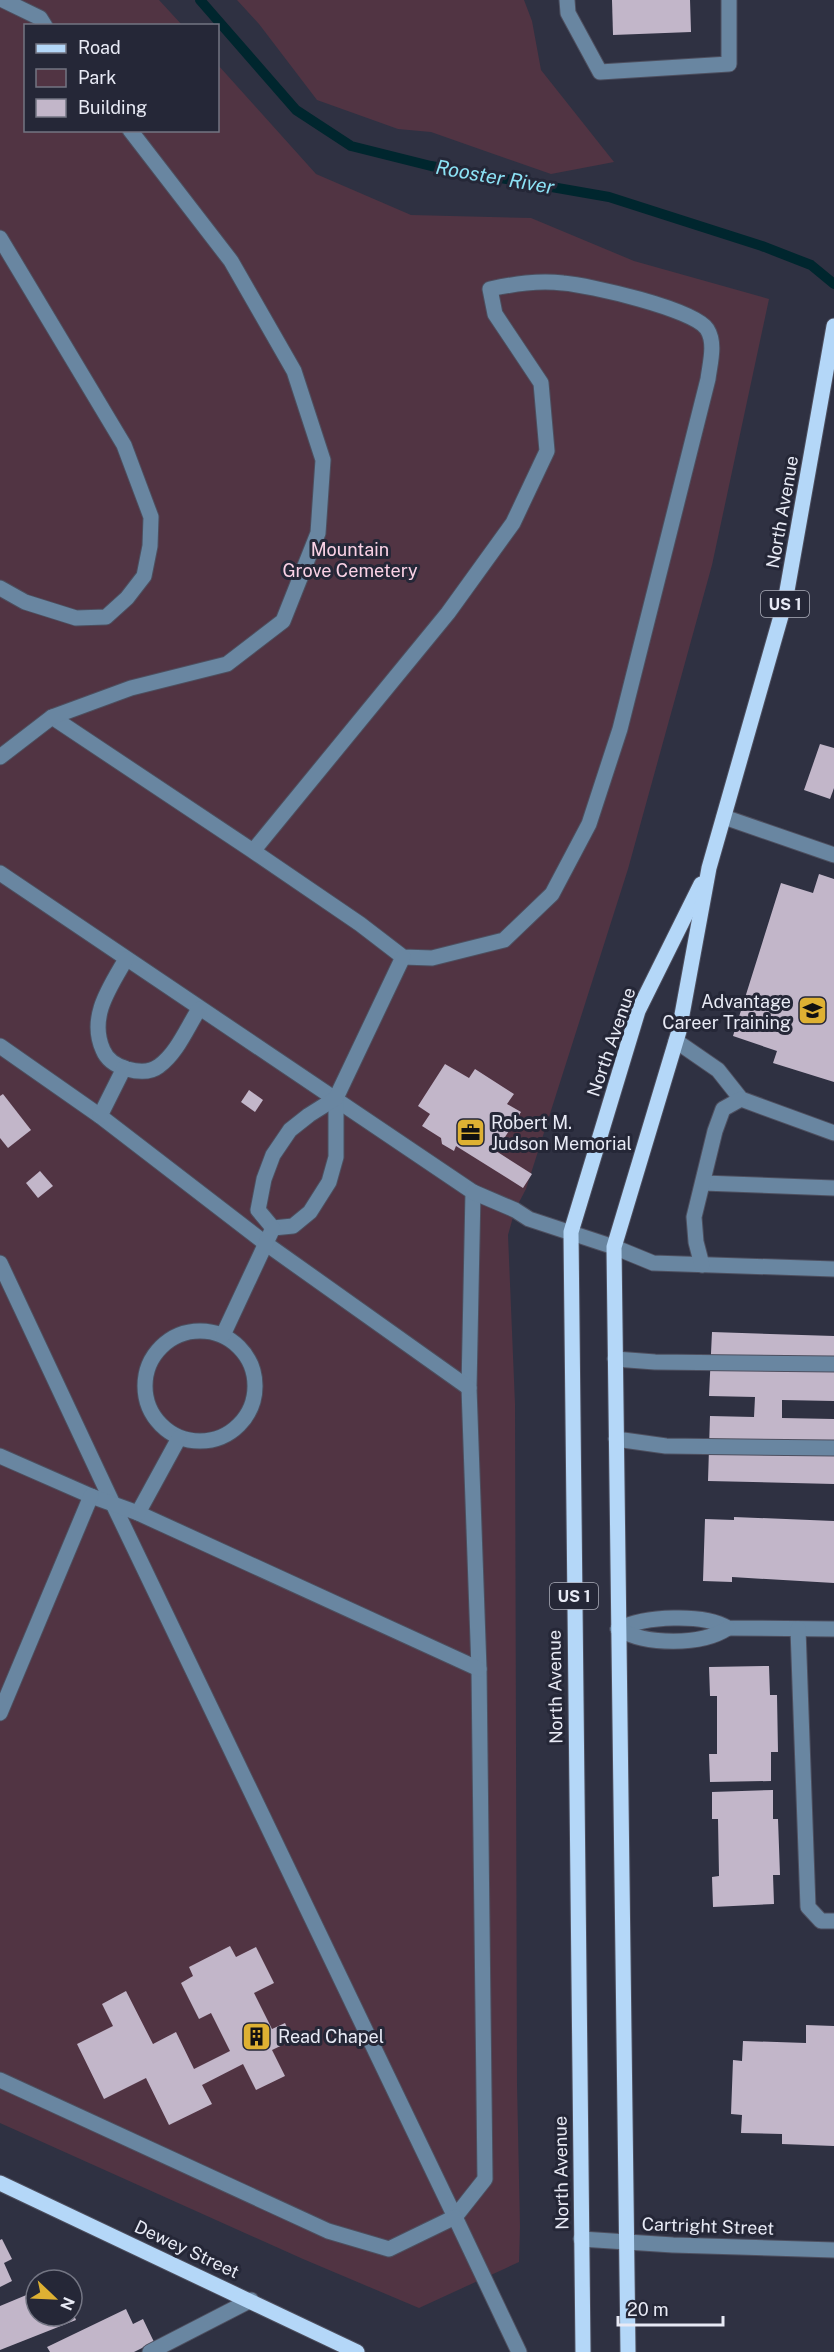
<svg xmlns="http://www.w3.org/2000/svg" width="834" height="2352" viewBox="0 0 834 2352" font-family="'Public Sans',sans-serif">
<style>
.green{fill:#513443}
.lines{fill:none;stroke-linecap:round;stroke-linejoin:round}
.stream{stroke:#00262e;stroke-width:10}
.building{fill:#c2b6c9}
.minor-casing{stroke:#4d4f5f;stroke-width:17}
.major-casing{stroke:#4d4f5f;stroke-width:17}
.minor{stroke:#6986a1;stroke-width:15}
.major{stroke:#b4d7f8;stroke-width:15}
.labels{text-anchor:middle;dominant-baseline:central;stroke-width:6;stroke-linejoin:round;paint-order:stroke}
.shield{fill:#252737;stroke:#aeb0bc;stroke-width:1.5}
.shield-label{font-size:16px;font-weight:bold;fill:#e8eaf5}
.street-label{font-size:18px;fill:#e8eaf5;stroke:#252737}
.park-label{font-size:18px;fill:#fad1e5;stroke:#252737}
.poi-label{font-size:18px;fill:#e8eaf5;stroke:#252737;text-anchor:start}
.water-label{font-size:20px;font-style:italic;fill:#8ce2f5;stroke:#252737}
</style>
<rect width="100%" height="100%" fill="#2f3142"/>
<g class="green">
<path d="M0 0H159L182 25 26 26V130H218V65L316 174 411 215 531 218 634 261 769 299 712 565 628 869 526 1189 515 1210 508 1235 515 1404 517 2084 520 2227 519 2262 419 2308 303 2259 0 2123Z"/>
<path d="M237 0H524L532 21 541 70 614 162 551 174 431 132 398 129 317 100 259 24Z"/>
</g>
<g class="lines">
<path class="stream" d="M200 0 296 110 351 146 431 166 609 197 762 246 811 265 834 284"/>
</g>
<g class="building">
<path d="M612 0H690L691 32 613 35Z"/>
<path d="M820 744 834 748V788L830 799 804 790Z"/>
<path d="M819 874 834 879V1082L773 1063 777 1051 733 1036 781 883 813 893Z"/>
<path d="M445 1064 469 1078 475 1069 514 1094 507 1104 521 1112 496 1151 532 1174 523 1188 456 1146 454 1151 442 1144 441 1138 422 1126 430 1114 418 1106Z"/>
<path d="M249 1090 263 1100 255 1112 241 1102Z"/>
<path d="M3 1094 31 1130 8 1148 0 1138V1096Z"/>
<path d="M40 1171 53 1186 38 1198 26 1183Z"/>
<path d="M712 1332 834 1336V1401L782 1400V1418L834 1419V1484L708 1481 710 1416 754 1417 755 1397 709 1396Z"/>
<path d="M734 1517 834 1521V1583L732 1577V1582L703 1581 705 1519 734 1520Z"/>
<path d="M769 1666 770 1695H777L778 1752H771V1781L710 1782 709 1754H717V1696H710L709 1667Z"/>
<path d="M773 1790V1819H778L780 1875H773L774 1904 713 1907 712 1877 719 1876 718 1819H712V1792Z"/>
<path d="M230 1946 236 1957 256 1947 274 1983 254 1993 272 2029 285 2023 293 2040 272 2050 285 2076 256 2090 243 2064 202 2085 212 2104 169 2125 146 2078 104 2099 77 2044 113 2026 102 2004 126 1991 153 2044 176 2032 194 2069 230 2051 211 2013 199 2019 181 1983 193 1976 189 1967Z"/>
<path d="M806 2025 834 2026V2146L782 2144V2134L741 2133 742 2115 731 2114 733 2060 742 2061 743 2041 806 2043Z"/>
<path d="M2 2239 12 2259 4 2263 12 2281 0 2287V2240Z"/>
<path d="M36 2291V2316H72V2310L76 2320 0 2350V2306Z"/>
<path d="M126 2309 133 2324 143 2319 154 2342 134 2352H50L47 2347Z"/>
</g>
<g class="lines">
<defs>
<g id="minor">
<path d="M3 0 40 18 45 26"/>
<path d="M567 0 568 13 600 72 729 64V0"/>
<path d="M0 238 124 445 151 517 150 546 144 576 127 598 106 617 76 618 25 602 0 588"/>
<path d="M52 717 253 851 448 613 513 523 547 451 541 383 495 314 490 289C514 284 538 280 563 283 589 285 694 309 707 329 716 343 710 363 708 379L620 729 589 824 552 894 504 940 432 958 403 957 360 924 253 851"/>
<path d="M0 757 52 717 131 688 227 664 283 621 318 533 323 460 294 371 231 261 130 130"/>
<path d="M724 817 834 855"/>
<path d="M0 873C157 980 316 1085 473 1192L469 1388 479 1669 485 2179 455 2217 113 1504 0 1263"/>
<path d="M126 959C110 987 88 1017 103 1050 107 1060 117 1066 127 1069 138 1072 150 1073 159 1066 177 1053 187 1028 199 1009"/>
<path d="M676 1041 718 1070 741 1099 834 1133"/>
<path d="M0 1046 100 1116 265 1243 469 1388"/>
<path d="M100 1116 124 1068"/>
<path d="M703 1183 834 1188"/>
<path d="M473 1192 515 1210 529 1219 614 1247 653 1263 834 1269"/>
<path d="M273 1228 293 1226 310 1212 329 1182 336 1157V1098"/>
<path d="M702 1265 696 1242 694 1217 715 1131 723 1109 741 1099"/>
<circle cx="200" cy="1386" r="55"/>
<path d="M223 1335 273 1228 258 1210 264 1179 273 1155 290 1130 309 1115 336 1098 403 957"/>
<path d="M615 1359 655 1362 834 1364"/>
<path d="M616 1439 666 1446 834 1448"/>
<path d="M0 1456 91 1496 138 1513 479 1669"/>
<path d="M138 1513 179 1438"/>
<path d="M618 1629C645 1616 703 1613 728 1628L834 1629"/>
<path d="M618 1629C646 1645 701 1646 728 1628"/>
<path d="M798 1629 808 1907 821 1921H834"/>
<path d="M0 1713 91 1496"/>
<path d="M0 2080 328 2231 389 2249 455 2217 519 2352"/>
<path d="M581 2239 673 2245 834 2250"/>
<path d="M150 2352 251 2300"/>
</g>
<g id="major">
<path d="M0 2183 357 2352"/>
<path d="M583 2352 571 1232 638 1011 701 884"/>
<path d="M628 2352 614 1247 679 1031 709 868 785 602 834 326"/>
</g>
</defs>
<use href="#minor" class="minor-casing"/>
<use href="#major" class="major-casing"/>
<use href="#minor" class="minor"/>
<use href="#major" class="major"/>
</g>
<defs>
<symbol id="university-square" viewBox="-11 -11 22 22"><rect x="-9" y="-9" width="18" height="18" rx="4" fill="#deb133" stroke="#252737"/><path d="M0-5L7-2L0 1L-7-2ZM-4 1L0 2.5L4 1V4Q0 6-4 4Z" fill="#111"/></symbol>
<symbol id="office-square" viewBox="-11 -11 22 22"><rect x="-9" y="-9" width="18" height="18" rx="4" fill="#deb133" stroke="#252737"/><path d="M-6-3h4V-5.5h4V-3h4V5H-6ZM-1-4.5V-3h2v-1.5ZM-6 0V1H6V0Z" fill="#111"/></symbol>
<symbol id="building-square" viewBox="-11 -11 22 22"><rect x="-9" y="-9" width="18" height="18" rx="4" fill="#deb133" stroke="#252737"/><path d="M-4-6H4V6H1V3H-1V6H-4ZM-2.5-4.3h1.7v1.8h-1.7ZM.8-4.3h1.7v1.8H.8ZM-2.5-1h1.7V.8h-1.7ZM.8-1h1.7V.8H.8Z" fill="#111"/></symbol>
</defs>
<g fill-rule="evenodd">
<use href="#university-square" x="796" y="994" width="33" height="33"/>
<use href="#office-square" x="454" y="1116" width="33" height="33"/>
<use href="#building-square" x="240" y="2020" width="33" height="33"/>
</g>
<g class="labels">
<g class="shield">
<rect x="761" y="591" width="48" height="26" rx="4.5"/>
<rect x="550" y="1583" width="48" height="26" rx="4.5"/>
</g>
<g class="shield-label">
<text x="785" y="604">US 1</text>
<text x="574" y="1596">US 1</text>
</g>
<g class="street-label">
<text transform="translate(782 512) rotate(-80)">North Avenue</text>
<text transform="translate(611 1042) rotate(-71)">North Avenue</text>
<text transform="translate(555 1687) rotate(-91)">North Avenue</text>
<text transform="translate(561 2173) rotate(-91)">North Avenue</text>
<text transform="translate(708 2226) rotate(2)">Cartright Street</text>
<text transform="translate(187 2249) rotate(25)">Dewey Street</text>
</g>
<g class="park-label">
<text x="350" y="549">Mountain<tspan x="350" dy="21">Grove Cemetery</tspan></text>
</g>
<g class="poi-label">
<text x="791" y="1001" text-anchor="end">Advantage<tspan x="791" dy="21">Career Training</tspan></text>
<text x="491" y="1122">Robert M.<tspan x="491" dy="21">Judson Memorial</tspan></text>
<text x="278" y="2036">Read Chapel</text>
</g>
<g class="water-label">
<text transform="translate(495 177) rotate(10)">Rooster River</text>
</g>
</g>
<rect x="24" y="24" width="195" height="108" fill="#252737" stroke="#737583" stroke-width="1.5"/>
<rect x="36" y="44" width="30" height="9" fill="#b4d7f8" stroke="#737583" stroke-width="1.5"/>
<text x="78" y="54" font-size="18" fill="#e8eaf5">Road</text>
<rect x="36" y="69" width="30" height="18" fill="#513443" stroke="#737583" stroke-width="1.5"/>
<text x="78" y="84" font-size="18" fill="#e8eaf5">Park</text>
<rect x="36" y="99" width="30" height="18" fill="#c2b6c9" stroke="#737583" stroke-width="1.5"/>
<text x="78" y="114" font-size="18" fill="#e8eaf5">Building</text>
<g transform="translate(54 2298) rotate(113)"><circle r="28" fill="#252737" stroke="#737583" stroke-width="1.5"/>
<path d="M0-4.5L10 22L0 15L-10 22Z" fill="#deb133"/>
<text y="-9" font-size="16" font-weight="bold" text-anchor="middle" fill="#e8eaf5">N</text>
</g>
<path d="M618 2316v9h105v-9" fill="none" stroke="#e8eaf5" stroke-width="3"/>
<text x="627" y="2316" font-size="18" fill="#e8eaf5" stroke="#252737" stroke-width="4.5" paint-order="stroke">20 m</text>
</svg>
